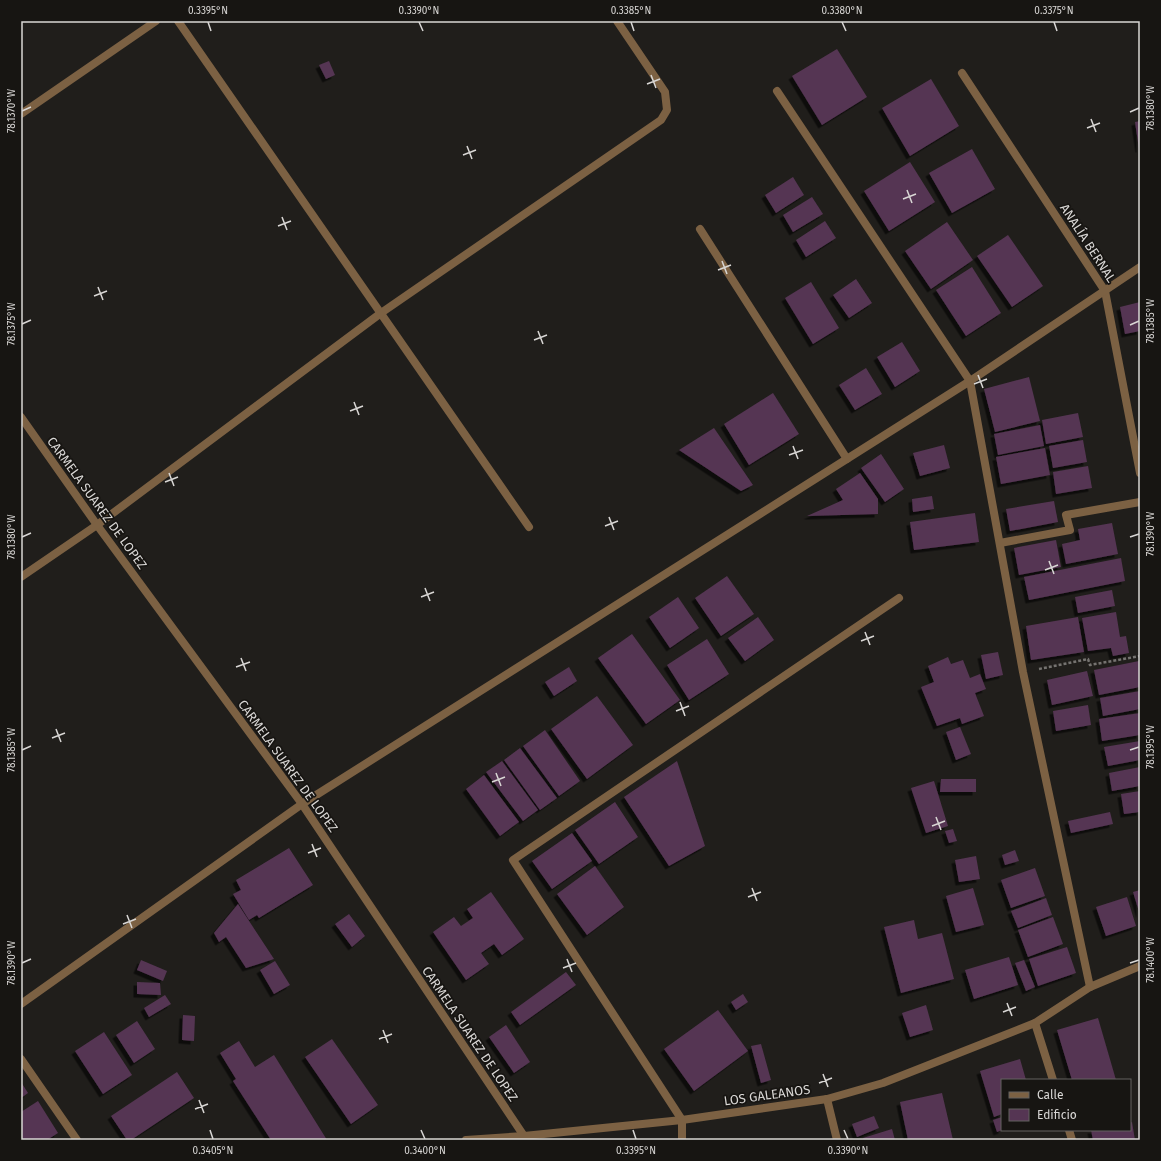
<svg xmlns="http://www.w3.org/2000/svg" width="1161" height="1161" viewBox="0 0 1161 1161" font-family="'Fira Sans',sans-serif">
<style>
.building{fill:#553553;filter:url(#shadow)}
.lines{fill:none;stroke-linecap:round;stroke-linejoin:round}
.path{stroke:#757370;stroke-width:2.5;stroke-dasharray:3 2;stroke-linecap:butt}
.minor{stroke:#7c6143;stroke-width:8}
.tertiary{stroke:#7c6143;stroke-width:8}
.ticks{fill:none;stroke:#d9d7d5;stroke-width:1.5}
.labels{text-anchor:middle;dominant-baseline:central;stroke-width:3.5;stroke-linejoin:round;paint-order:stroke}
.street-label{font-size:13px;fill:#d9d7d5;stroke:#171512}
.neatline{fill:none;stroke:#d9d7d5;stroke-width:1.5}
.ticks-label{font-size:10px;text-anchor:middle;fill:#d9d7d5}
</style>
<defs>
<filter id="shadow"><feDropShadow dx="-3.5" dy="3.5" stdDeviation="0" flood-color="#0009"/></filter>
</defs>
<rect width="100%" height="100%" fill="#201e1b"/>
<g class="building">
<path d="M837 49 867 97 822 125 792 76Z"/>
<path d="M329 61 335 75 326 79 319 65Z"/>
<path d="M931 79 959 126 910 156 882 108Z"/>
<path d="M1140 121V149H1139L1135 122Z"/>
<path d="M972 149 995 189 952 213 929 173Z"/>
<path d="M910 162 935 202 889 231 864 191Z"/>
<path d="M793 177 804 195 776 213 765 195Z"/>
<path d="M812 197 823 214 793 232 783 215Z"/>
<path d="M825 221 836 238 806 257 796 240Z"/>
<path d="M947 222 973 260 931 289 905 251Z"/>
<path d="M1008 235 1043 286 1012 307 977 256Z"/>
<path d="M972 267 1001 313 966 336 936 290Z"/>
<path d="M856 279 872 303 849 318 833 295Z"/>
<path d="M811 282 839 328 813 344 785 298Z"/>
<path d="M1140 302V331L1125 334 1120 307Z"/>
<path d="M902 342 920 371 895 387 877 357Z"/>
<path d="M866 368 882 394 855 410 839 385Z"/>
<path d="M1029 377 1040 421 995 432 984 389Z"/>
<path d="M773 393 799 434 749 465 724 424Z"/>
<path d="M1078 413 1083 437 1046 444 1042 420Z"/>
<path d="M1040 425 1044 446 998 455 994 434Z"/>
<path d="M714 428 753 485 741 491 679 450Z"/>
<path d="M1083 440 1087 462 1053 468 1049 446Z"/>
<path d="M944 445 950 468 920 476 913 453Z"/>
<path d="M1045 448 1050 475 1001 484 996 457Z"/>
<path d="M881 454 904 489 885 502 861 468Z"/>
<path d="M1088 466 1092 488 1056 494 1053 472Z"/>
<path d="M860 473 878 499V514L807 516 843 500 836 489Z"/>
<path d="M932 496 934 509 913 512 912 499Z"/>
<path d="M1054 501 1058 522 1010 531 1006 509Z"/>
<path d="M975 513 979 542 914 550 910 522Z"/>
<path d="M1112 523 1118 554 1066 564 1062 544 1080 540 1078 529Z"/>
<path d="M1056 540 1061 567 1019 575 1014 548Z"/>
<path d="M1121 558 1125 581 1029 600 1024 577Z"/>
<path d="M727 576 754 614 721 636 695 598Z"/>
<path d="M1112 590 1115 606 1078 613 1075 597Z"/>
<path d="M678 597 699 628 670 648 649 617Z"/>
<path d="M1116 612 1120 637 1126 636 1129 653 1113 656 1111 648 1088 651 1082 618Z"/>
<path d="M758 617 774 640 745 661 728 638Z"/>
<path d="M1078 617 1084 652 1031 660 1026 626Z"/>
<path d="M632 634 680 700 646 724 598 658Z"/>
<path d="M707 639 729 674 689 700 667 665Z"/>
<path d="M998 652 1003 675 986 679 981 655Z"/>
<path d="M948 657 951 664 963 660 970 678 980 674 986 689 975 693 984 716 962 724 960 718 937 726 921 687 934 682 928 666Z"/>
<path d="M1139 661 1140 667V687L1099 695 1094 670Z"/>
<path d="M569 667 577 681 554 696 545 682Z"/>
<path d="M1087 671 1093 696 1052 705 1047 680Z"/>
<path d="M1140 691V709L1103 716 1100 698Z"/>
<path d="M597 696 633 745 587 779 551 729Z"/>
<path d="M1088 705 1091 725 1056 731 1053 711Z"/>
<path d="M1140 713V735L1102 741 1099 719Z"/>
<path d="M960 727 971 754 956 760 946 732Z"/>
<path d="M545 730 580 781 559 796 523 746Z"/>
<path d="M1140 741V760L1108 766 1104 747Z"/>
<path d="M520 748 557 798 540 810 504 760Z"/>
<path d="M502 761 538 810 523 821 486 772Z"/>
<path d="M677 761 705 846 669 866 624 797Z"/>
<path d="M1140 767V786L1112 791 1109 773Z"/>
<path d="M484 775 519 822 500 836 466 789Z"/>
<path d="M941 779H976V792H940Z"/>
<path d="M934 781 948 826 926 833 911 788Z"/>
<path d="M1140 791V812L1124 814 1121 794Z"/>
<path d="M615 802 638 837 599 864 575 830Z"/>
<path d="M1110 812 1113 824 1071 833 1068 821Z"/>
<path d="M953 829 957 841 949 843 945 831Z"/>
<path d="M572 833 592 861 552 889 532 861Z"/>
<path d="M289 848 313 885 259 918 257 915 249 920 233 894 241 890 236 880Z"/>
<path d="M1015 850 1019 861 1005 865 1002 855Z"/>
<path d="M976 856 980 879 959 882 955 860Z"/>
<path d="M595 866 624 907 587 935 557 894Z"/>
<path d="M1035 868 1045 896 1011 908 1001 880Z"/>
<path d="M973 888 984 925 956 932 946 896Z"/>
<path d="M1140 890V915L1133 892Z"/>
<path d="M491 892 524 939 502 955 494 944 481 953 489 964 466 980 433 932 454 917 461 926 473 918 467 909Z"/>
<path d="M1127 897 1136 926 1106 936 1096 907Z"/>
<path d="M1046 898 1052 915 1018 928 1011 911Z"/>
<path d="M238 904 274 959 246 968 226 937 219 942 214 933Z"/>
<path d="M349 914 365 936 352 947 335 924Z"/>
<path d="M1053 917 1063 944 1028 957 1018 930Z"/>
<path d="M914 920 918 939 942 933 954 979 901 993 884 927Z"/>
<path d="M1067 947 1076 973 1038 986 1029 959Z"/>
<path d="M1009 957 1018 985 974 999 965 970Z"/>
<path d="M141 960 167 971 163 981 137 970Z"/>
<path d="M1024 960 1035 987 1026 991 1015 963Z"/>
<path d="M275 961 290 985 274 994 260 970Z"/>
<path d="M566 972 576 985 520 1025 511 1012Z"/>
<path d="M137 982 160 983 161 995 137 994Z"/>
<path d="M743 994 748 1002 736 1010 731 1002Z"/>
<path d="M165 995 171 1004 149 1017 144 1008Z"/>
<path d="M926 1005 933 1030 910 1037 902 1013Z"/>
<path d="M718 1010 748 1051 694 1091 664 1049Z"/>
<path d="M183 1015 195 1016 194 1041 182 1040Z"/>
<path d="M1098 1018 1116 1080H1072L1057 1030Z"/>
<path d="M137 1021 155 1049 134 1063 116 1035Z"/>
<path d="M506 1025 530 1062 514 1073 489 1037Z"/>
<path d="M104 1032 132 1075 103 1094 75 1051Z"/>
<path d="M332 1039 378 1105 351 1124 305 1057Z"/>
<path d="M239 1041 255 1067 274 1055 327 1140H271L233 1081 236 1079 220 1053Z"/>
<path d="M761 1044 771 1080 761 1083 751 1046Z"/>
<path d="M1020 1059 1026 1080H1002V1114L994 1117 980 1071Z"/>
<path d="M177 1072 194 1098 131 1140H127L111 1116Z"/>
<path d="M21 1082 28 1093 21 1098Z"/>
<path d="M942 1093 953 1140H908L900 1102Z"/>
<path d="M38 1101 58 1133 47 1140H21V1112Z"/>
<path d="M874 1116 879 1128 857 1137 852 1124Z"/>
<path d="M1002 1117V1130L997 1132 993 1120Z"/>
<path d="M1132 1122 1135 1140H1093L1091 1130H1130V1123Z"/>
<path d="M892 1129 895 1140H864L863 1138Z"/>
</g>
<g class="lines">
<path class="path" d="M1039 669 1088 659 1090 665 1140 656"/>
<g class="minor">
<path d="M178 21 529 527"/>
<path d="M962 73 1105 291 1140 473"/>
<path d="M777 91 970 381 1023 672 1090 987"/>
<path d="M21 114 156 21"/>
<path d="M700 229 847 459"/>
<path d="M21 417 97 525 302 804 524 1136"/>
<path d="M1000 543 1070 530 1066 515 1140 502"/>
<path d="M21 577 97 525 381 313 661 120 667 110 665 92 617 21"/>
<path d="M21 1004 302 804 970 381 1140 267"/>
<path d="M1035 1023 1053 1080"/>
<path d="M827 1099 837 1140"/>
<path d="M1069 1130 1072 1140"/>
<path d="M466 1140 524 1136 682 1120 827 1099 883 1083 1035 1023 1090 987 1140 966"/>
<path d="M682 1140V1120L513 860 899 598"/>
</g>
<path class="tertiary" d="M21 1059 77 1140"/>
</g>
<path class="ticks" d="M208 22 211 31M419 22 423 31M631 22 634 31M842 22 846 31M1054 22 1057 31M651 75 656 88M647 84 660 79M22 111 31 107M1130 112 1139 108M1091 119 1096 132M1087 128 1100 123M467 146 472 159M463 155 476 150M907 190 912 203M903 199 916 194M282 217 287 230M278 226 291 221M722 261 727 274M718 270 731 265M98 287 103 300M94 296 107 291M22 324 31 320M1130 325 1139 321M538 331 543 344M534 340 547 335M978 375 983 388M974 384 987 379M354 402 359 415M350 411 363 406M793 446 798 459M789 455 803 450M169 473 174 486M165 482 178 477M609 517 614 530M605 526 618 521M22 537 31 533M1130 537 1139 534M1049 561 1054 574M1045 570 1058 565M425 588 430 601M421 597 434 592M865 632 870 645M861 641 874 636M241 658 246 671M236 667 250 662M680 702 685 716M676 711 689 706M56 729 61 742M52 738 65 733M22 750 31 746M1130 750 1139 747M496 773 501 786M492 782 505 777M936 817 941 830M932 826 945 821M312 844 317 857M308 853 321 848M752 888 757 901M748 897 761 892M127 915 132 928M123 924 136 919M567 959 572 972M22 963 31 959M1130 963 1139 960M563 968 576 963M1007 1003 1012 1016M1003 1012 1016 1007M383 1030 388 1043M379 1039 392 1034M823 1074 828 1087M819 1083 832 1078M199 1100 204 1113M195 1109 208 1104M210 1130 213 1139M421 1130 425 1139M633 1130 636 1139M844 1130 848 1139"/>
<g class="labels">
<g class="street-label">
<text transform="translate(1088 243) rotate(57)">ANALÍA BERNAL</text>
<text transform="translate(97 503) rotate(54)">CARMELA SUAREZ DE LOPEZ</text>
<text transform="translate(288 766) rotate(54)">CARMELA SUAREZ DE LOPEZ</text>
<text transform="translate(470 1034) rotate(56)">CARMELA SUAREZ DE LOPEZ</text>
<text transform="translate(767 1095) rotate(-8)">LOS GALEANOS</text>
</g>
</g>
<rect width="1161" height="1161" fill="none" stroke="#171512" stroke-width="44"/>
<rect x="1001" y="1079" width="130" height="52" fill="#171512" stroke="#656360"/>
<rect x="1009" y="1092" width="20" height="6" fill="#7c6143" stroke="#656360"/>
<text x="1037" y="1099" font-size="12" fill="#d9d7d5">Calle</text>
<rect x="1009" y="1109" width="20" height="12" fill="#553553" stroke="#656360"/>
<text x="1037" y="1119" font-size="12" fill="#d9d7d5">Edificio</text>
<rect x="22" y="22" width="1117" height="1117" class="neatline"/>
<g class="ticks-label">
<text x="208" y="14">0.3395°N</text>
<text x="419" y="14">0.3390°N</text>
<text x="631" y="14">0.3385°N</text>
<text x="842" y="14">0.3380°N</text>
<text x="1054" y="14">0.3375°N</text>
<text transform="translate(1150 108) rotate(-90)" y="4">78.1380°W</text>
<text transform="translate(11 111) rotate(-90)" y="4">78.1370°W</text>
<text transform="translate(1150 321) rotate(-90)" y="4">78.1385°W</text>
<text transform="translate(11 324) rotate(-90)" y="4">78.1375°W</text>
<text transform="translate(1150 534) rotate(-90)" y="4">78.1390°W</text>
<text transform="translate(11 537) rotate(-90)" y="4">78.1380°W</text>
<text transform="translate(1150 747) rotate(-90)" y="4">78.1395°W</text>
<text transform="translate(11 750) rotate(-90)" y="4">78.1385°W</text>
<text transform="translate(1150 960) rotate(-90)" y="4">78.1400°W</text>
<text transform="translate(11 963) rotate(-90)" y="4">78.1390°W</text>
<text x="213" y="1154">0.3405°N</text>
<text x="425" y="1154">0.3400°N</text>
<text x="636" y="1154">0.3395°N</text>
<text x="848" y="1154">0.3390°N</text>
</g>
</svg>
